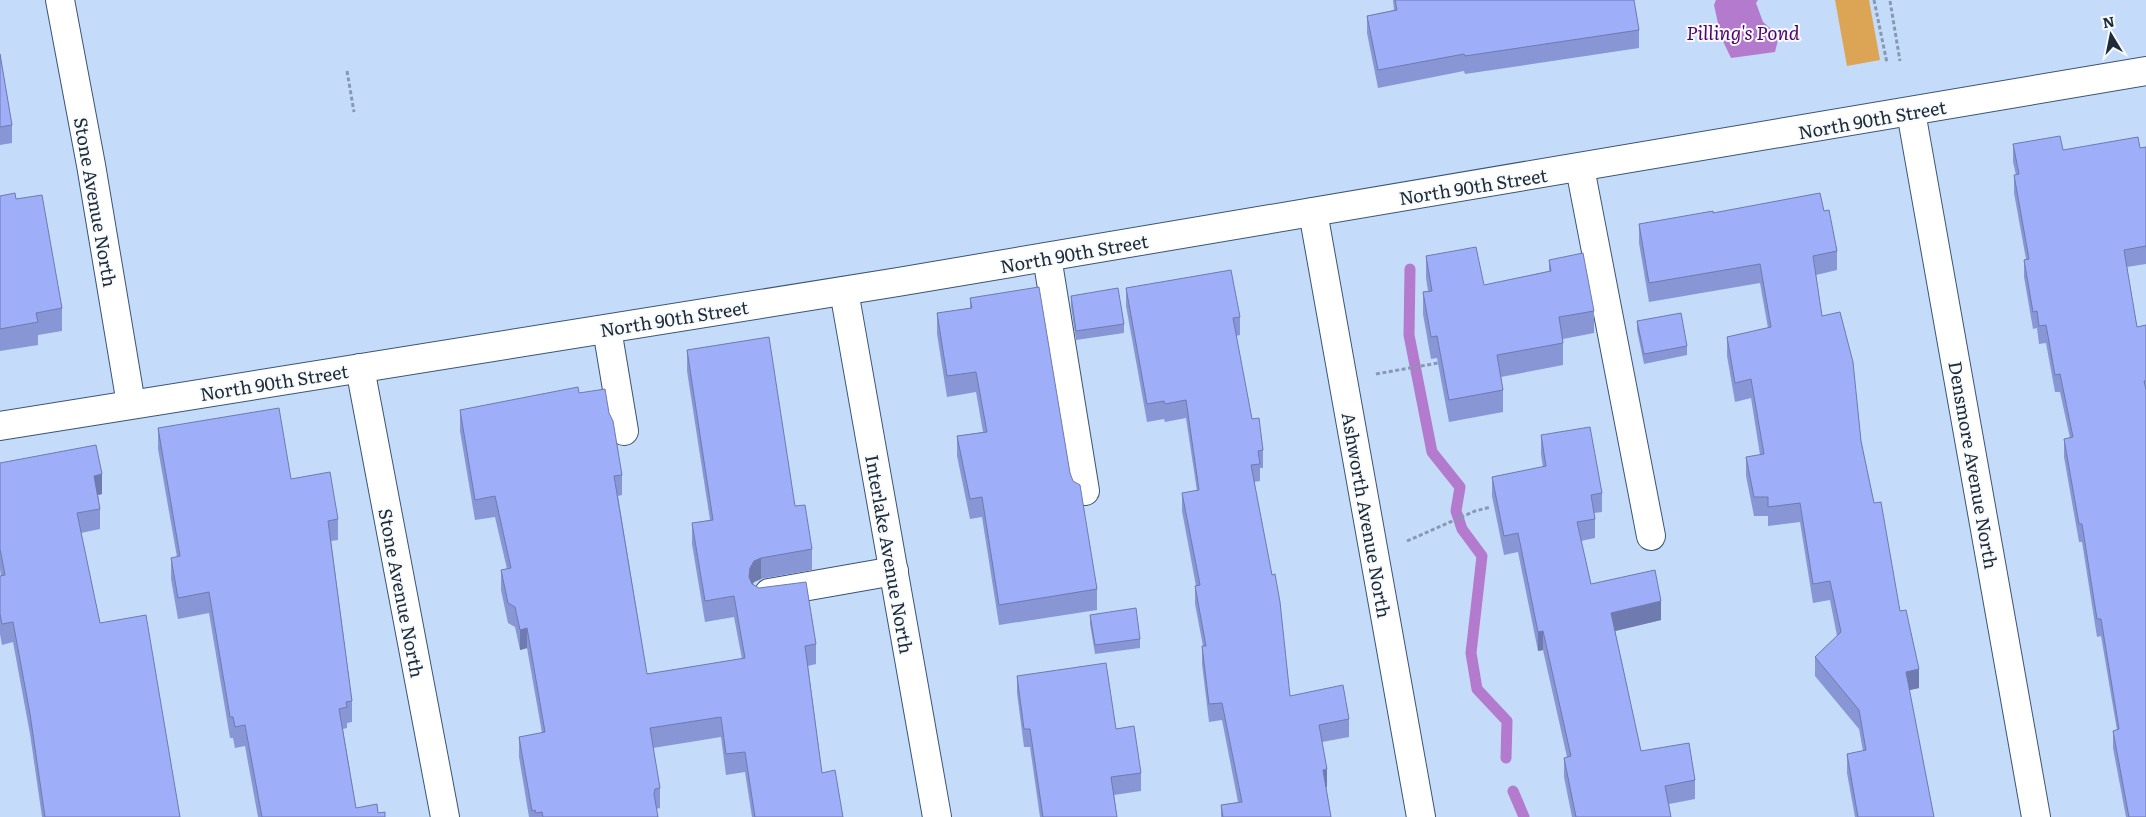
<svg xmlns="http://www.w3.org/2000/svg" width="2146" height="817" viewBox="0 0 2146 817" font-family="Literata,serif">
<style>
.green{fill:#dca455}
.water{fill:#b37ace}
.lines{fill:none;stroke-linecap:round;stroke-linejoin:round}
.stream{stroke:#b37ace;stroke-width:11}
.minor-casing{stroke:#3b5474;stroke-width:30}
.path{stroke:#8699b1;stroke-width:3;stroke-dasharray:4 2.5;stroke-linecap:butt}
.minor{stroke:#fff;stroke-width:28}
.wall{fill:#8896d5}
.shaded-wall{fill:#6f7aae}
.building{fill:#9eaef8;stroke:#6f7aae}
.labels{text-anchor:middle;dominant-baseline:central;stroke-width:4;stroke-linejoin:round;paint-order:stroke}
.street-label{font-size:18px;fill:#202b39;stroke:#f7fbfe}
.water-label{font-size:19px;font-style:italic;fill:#52006d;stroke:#f7fbfe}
</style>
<rect width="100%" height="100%" fill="#c4dcfa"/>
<path class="green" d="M1835 0H1869L1880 60 1847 66Z"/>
<path class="water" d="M1716 0H1758L1756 3 1763 22 1779 36 1775 52 1731 58 1721 37 1714 5Z"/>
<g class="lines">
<g class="stream">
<path d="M1410 269 1409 335 1432 452 1460 487 1456 511 1462 529 1482 556 1471 653 1477 689 1507 721 1506 758"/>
<path d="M1513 791 1524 817"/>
</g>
<defs>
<g id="minor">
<path d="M60 0 91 165 131 404"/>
<path d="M1911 112 2036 817"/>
<path d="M1580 168 1651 536"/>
<path d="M1313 212 1421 817"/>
<path d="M1047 257 1085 491"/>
<path d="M844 291 937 817"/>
<path d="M607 329 624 431"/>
<path d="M360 368 445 817"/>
<path d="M0 426 898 282 2146 71"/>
<path d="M769 593 894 571"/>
</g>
</defs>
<use href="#minor" class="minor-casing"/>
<g class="path">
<path d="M1874 0 1887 63"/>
<path d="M1890 1 1900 61"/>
<path d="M347 71 354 112"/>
<path d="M1376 374 1438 363"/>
<path d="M1407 541 1475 511 1491 507"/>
</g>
<use href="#minor" class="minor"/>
</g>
<g class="wall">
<path d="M1393 0H1634L1639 30V48L1465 74 1464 71 1378 88 1367 33V16L1394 10Z"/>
<path d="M0 54 12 125V143L0 145Z"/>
<path d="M2013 144 2063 150 2140 148 2146 147V264L2127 267 2137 327 2146 325V817H2126L2113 748V731L2117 730 2101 636 2097 637 2082 542H2079L2064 457V439L2070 438 2060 392H2055L2046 343 2039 344 2037 328 2033 329 2024 277V260L2026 259 2014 193V175H2016L2013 162Z"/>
<path d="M0 196 16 199 62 308V331L38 335V345L0 351Z"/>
<path d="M1824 211 1837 251V270L1816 275 1822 316 1861 441 1874 503 1919 688 1909 690 1934 817H1855L1847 773V754L1863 751 1859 729 1815 676V657L1837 636 1830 600 1813 603 1800 522 1768 526V516H1754L1746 476V457L1760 455 1751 398 1735 402 1727 356V337L1768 328 1760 283 1649 302 1639 243V224L1713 213Z"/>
<path d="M1426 256 1484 285 1549 271V260L1594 311V333L1563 339V365L1501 377 1503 390V412L1449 422 1437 358 1431 359 1423 314V292L1428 291 1426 278Z"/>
<path d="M1126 288 1240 317V335L1236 336 1252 419 1263 450V468H1260V481L1254 482 1290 696 1349 719V737L1322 742 1327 787H1326L1331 817H1221V805L1238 802 1222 720 1209 722 1202 664V646H1203L1195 604V586H1196L1182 511V493L1197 491 1186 418 1165 422 1164 419 1147 422 1126 306Z"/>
<path d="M1071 296 1124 324V333L1076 340 1071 306Z"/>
<path d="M970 298 1070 473 1097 589V610L999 625 982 517 970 519 957 456V436L983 432 976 392 947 397 937 334V313L970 308Z"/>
<path d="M1637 321 1687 346V355L1644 364 1637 330Z"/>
<path d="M687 350 795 506 812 549V570L761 579 754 582 753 584 816 644V664L808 666 822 773 843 817H752L745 772 726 775 721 737 653 748 660 788V808L656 809 658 817H529L519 757V737L542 733 527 648 520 650 515 627 508 623 501 590V570L507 569 495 517 475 520 460 431V410L579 393 609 413 622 475V495L618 496 647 674 742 659 734 617 705 622 692 544V523L710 520 687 371Z"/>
<path d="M158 428 291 479 338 519V540L331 541 352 701V722L347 723V728L343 729 356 808 378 813 385 817H258L245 746 235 748 233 738H230L209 613 178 619 171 579V558L177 557 158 449Z"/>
<path d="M1541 435 1602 493V512L1594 513 1595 519V538L1581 541 1591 584 1661 620 1615 631 1641 751 1695 780V799L1669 804 1671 817H1572L1564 777V758L1567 757 1543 650 1538 651 1518 552 1504 555 1492 496V477L1543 467 1541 455Z"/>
<path d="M0 463 102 494 98 495 100 509V529L81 533 100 623 180 817H42L30 734 13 642 2 645 0 634V576H1L0 569Z"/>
<path d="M1090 615 1140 639V648L1095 654 1090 624Z"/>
<path d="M1017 676 1116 729 1141 773V791L1114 795 1117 817H1040L1030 747H1024L1017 693Z"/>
</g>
<g class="shaded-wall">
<path d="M102 474V494L94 496V476Z"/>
<path d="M761 558V579L754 582 750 588 749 577 750 568 754 561Z"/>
<path d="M1661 601V620L1611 632V613Z"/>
<path d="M527 628V648L520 650V630Z"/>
<path d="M1543 631V650L1538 651V632Z"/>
<path d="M1919 669V688L1906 691V672Z"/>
<path d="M1327 769V787H1323V770Z"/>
</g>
<g class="building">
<path d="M1395 0H1634L1639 30 1465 56 1464 54 1378 70 1367 16 1397 10Z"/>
<path d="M0 54 12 125 0 127Z"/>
<path d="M2060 136 2063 150 2138 137 2140 148 2146 147V246L2124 250 2137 327 2146 325V381H2144L2146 390V817H2129L2113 731 2119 729 2101 619H2097L2082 524H2079L2064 439 2073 437 2060 374 2055 375 2046 325 2039 326 2037 311 2033 312 2024 260 2029 259 2014 175 2019 174 2013 144Z"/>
<path d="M15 193 16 199 42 195 62 308 36 313 38 322 0 329V196Z"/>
<path d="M1820 193 1824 211 1829 210 1837 251 1813 256 1822 316 1840 312 1853 362 1861 441 1874 503 1881 502 1900 611 1906 610 1919 669 1906 672 1934 817H1858L1847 754 1866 750 1859 710 1815 657 1841 632 1830 581 1813 584 1800 503 1768 507V497H1754L1746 457 1764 454 1751 379 1735 383 1727 337 1771 327 1760 264 1649 283 1639 224 1713 211V213Z"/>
<path d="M1476 247 1484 285 1551 271 1549 260 1583 253 1594 311 1559 317 1563 343 1497 355 1503 390 1449 400 1437 336 1431 337 1423 292 1432 291 1426 256Z"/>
<path d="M1231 270 1240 317 1233 318 1252 419 1259 418 1263 450 1258 451 1260 464 1251 465 1272 575 1275 574 1280 602 1290 696 1343 685 1349 719 1319 725 1327 769 1323 770 1331 817H1223L1221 805 1242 802 1222 703 1209 704 1202 646H1206L1195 586 1200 585 1182 493 1199 490 1186 400 1165 404 1164 401 1147 404 1126 288Z"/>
<path d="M1039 287 1070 473 1073 481 1080 485 1097 589 999 605 982 497 970 499 957 436 987 432 976 372 947 376 937 313 972 308 970 298Z"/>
<path d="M1118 288 1124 324 1076 331 1071 296Z"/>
<path d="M1681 313 1687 346 1644 354 1637 321Z"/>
<path d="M769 337 795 506 805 505 812 549 761 558 754 561 750 568 749 577 752 584 759 588 806 582 816 644 805 646 822 773 835 770 843 817H755L745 752 726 754 721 717 650 728 660 788 655 789 654 794 658 817H543L542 812 536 813 535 810 532 811 519 737 545 732 527 628 520 630 515 607 508 603 501 570 511 568 495 496 475 500 460 410 578 387 579 393 605 389 609 413 613 421 622 475 614 476 647 674 745 658 734 596 705 601 692 523 713 520 687 350Z"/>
<path d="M279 408 291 479 330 472 338 519 328 521 352 701 346 702 347 707 339 709 356 808 377 804 378 813 385 812V817H262L245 725 235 727 233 717H230L209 592 178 598 171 558 180 556 158 428Z"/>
<path d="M1590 427 1602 493 1591 495 1595 519 1577 522 1591 584 1655 570 1661 601 1611 613 1641 751 1689 743 1695 780 1665 786 1671 817H1576L1564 758 1571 756 1543 631 1538 632 1518 533 1504 536 1492 477 1546 466 1541 435Z"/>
<path d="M96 445 102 474 94 476 100 509 77 513 100 623 146 615 180 817H45L30 714 13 622 2 624 0 614V576L5 575 0 549V463Z"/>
<path d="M1136 608 1140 639 1095 645 1090 615Z"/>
<path d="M1106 663 1116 729 1134 726 1141 773 1111 777 1117 817H1043L1030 729H1024L1017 676Z"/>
</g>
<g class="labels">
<g class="street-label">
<text transform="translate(1872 119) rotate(-10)">North 90th Street</text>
<text transform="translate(1473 186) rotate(-9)">North 90th Street</text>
<text transform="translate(96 202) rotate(80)">Stone Avenue North</text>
<text transform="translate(1074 253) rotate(-10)">North 90th Street</text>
<text transform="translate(674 318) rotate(-9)">North 90th Street</text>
<text transform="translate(274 382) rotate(-9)">North 90th Street</text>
<text transform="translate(1974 465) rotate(80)">Densmore Avenue North</text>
<text transform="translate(1367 515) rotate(80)">Ashworth Avenue North</text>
<text transform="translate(890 554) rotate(80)">Interlake Avenue North</text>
<text transform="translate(402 593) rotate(79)">Stone Avenue North</text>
</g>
<g class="water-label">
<text x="1743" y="32">Pilling's Pond</text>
</g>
</g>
<g transform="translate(2111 35) rotate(350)" stroke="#f7fbfe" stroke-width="4" paint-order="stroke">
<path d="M0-4L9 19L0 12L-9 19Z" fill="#202b39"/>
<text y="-8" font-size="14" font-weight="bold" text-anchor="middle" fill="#202b39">N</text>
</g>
</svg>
